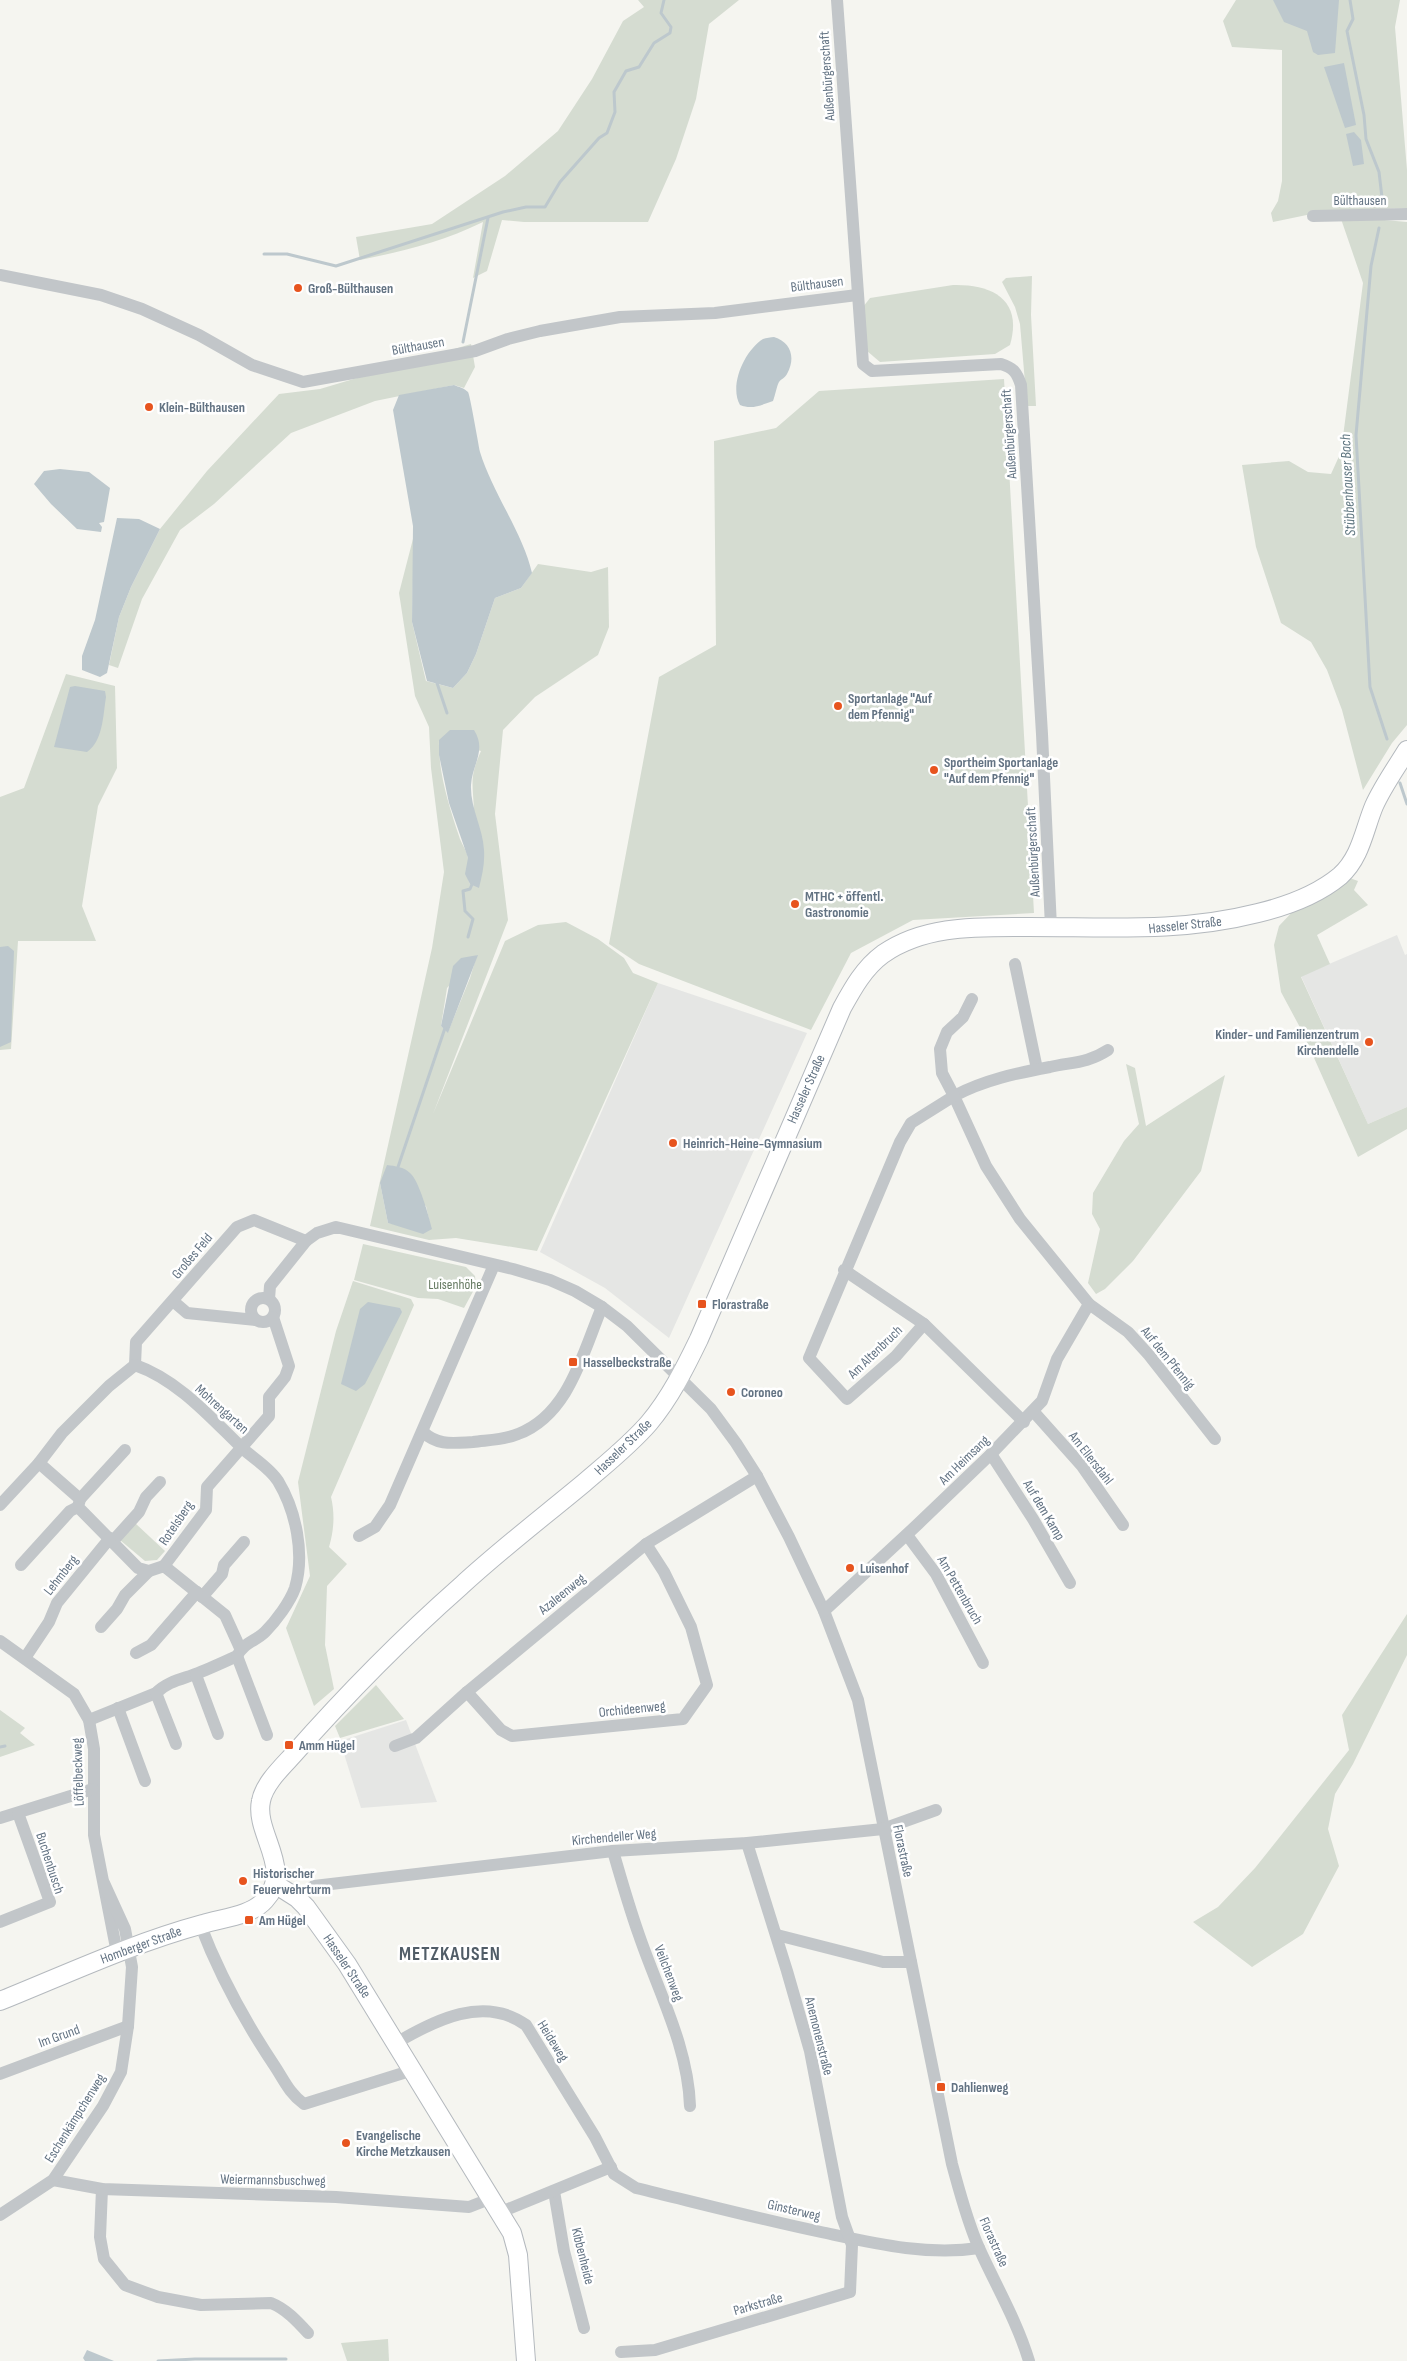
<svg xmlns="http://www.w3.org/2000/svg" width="1407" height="2361" viewBox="0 0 1407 2361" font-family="'Sofia Sans Condensed',sans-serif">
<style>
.built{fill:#e5e6e4}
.green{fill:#d5dcd1;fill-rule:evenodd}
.water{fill:#bdc8cd}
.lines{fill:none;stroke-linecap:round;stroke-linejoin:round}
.stream{stroke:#bdc8cd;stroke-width:3}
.secondary-casing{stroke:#b4b9be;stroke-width:20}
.street{stroke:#c2c6c9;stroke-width:12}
.secondary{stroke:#fff;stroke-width:18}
.poi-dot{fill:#e7541e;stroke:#fff;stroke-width:2}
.labels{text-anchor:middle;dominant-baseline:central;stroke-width:5;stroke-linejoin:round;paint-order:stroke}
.street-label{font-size:14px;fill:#637383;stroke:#fff}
.poi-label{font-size:14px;font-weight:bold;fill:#637383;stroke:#fff;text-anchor:start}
.park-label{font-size:14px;fill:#667a62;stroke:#fff}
.water-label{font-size:15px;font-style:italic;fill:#5f7680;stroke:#fff}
.district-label{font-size:19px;font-weight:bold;letter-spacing:1px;fill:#515d67;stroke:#fff}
</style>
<rect width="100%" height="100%" fill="#f5f5f0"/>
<g class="built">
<path d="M1397 935 1405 955 1407 954V1107L1368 1124 1301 976Z"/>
<path d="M658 983 807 1033 669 1338 605 1288 540 1252Z"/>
<path d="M406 1720 437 1802 361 1808 340 1741Z"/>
</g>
<g class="green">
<path d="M638 0H739L709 24 696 99 676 159 648 222H524L502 220 487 271 473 278 483 222C442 242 404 251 360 260L356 237 432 224 505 176 558 131 592 79 623 21 644 7Z"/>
<path d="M1236 0H1400L1395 27 1407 170V208L1326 211 1273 222 1271 213 1278 201 1282 181V50L1232 47 1223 21Z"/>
<path d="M1340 216 1407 222V725L1392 743 1363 790 1342 710 1327 670 1311 642 1281 623 1256 547 1242 465 1289 461 1308 472 1331 474 1341 452 1363 283Z"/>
<path d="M1032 276 1031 315 1036 406H1027L1020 324 1015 307 1002 282 1006 278Z"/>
<path d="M953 285C993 284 1023 300 1010 345L995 354 880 362 867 351 863 307 870 298Z"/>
<path d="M471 344 475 367 464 388 454 385 375 401 291 433 214 504 180 530 142 599 118 668 109 665 119 617 131 587 160 529 207 471 279 394 320 389Z"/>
<path d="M1004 379 1034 913 913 920 851 953 811 1030 639 964 609 944 659 677 716 645 714 441 776 428 819 391Z"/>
<path d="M414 535 412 622 426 681 453 688 467 673 476 654 495 598 521 588 538 564 591 572 608 567 609 627 598 655 535 697 503 730 495 814 508 920 433 1114 505 941 538 925 566 922 598 939 624 958 633 973 658 983 537 1251 456 1238 429 1240 370 1226 432 948 444 872 431 768 429 727 415 696 399 593ZM439 740 481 751C469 778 473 783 474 811 476 835 472 860 470 884 464 871 469 870 468 858 467 851 461 843 459 836 449 806 438 772 439 740ZM477 955 470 978 448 1032 441 1026 447 988ZM380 1183 426 1206 431 1229 388 1223Z"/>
<path d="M66 674 115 686 117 768 98 806 82 906 96 941H18L11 1049 0 1050V797L24 788Z"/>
<path d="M1347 877 1358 881 1354 890 1368 905 1317 935 1330 964 1301 977 1368 1124 1407 1107V1129L1358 1157 1303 1033 1281 992 1274 945 1279 926 1297 907Z"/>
<path d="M1126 1064 1135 1068 1146 1126 1225 1075 1201 1171 1133 1261 1105 1289 1096 1294 1088 1283 1100 1229 1092 1214 1093 1193 1124 1141 1139 1124Z"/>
<path d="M363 1244 466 1267 475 1276 476 1286 464 1308 438 1299 418 1298 354 1280Z"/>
<path d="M353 1281 411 1299 414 1305 331 1497C335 1514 334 1530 329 1547L347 1564 327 1586 325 1645 334 1689 314 1706 286 1628 310 1576 298 1482 336 1331Z"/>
<path d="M135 1523 165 1551 157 1560 145 1561 120 1540Z"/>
<path d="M1407 1614V1655L1353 1764 1335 1794 1328 1829 1339 1866 1303 1934 1252 1967 1193 1922 1218 1907 1255 1868 1349 1750 1342 1715Z"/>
<path d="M376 1685 404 1719 340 1738 335 1726Z"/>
<path d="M0 1710 25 1728 20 1733 35 1745 0 1757Z"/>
<path d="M388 2339 389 2361H347L341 2343Z"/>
</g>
<g class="water">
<path d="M1273 0H1339L1335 53 1318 55 1313 52 1307 31 1284 22Z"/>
<path d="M1344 63 1356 125 1345 128 1324 67Z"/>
<path d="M1354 132 1361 140 1364 164 1353 166 1346 134Z"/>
<path d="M774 337C791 342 796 358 787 374 785 378 781 379 779 382 777 385 775 396 773 401 761 405 752 410 740 405 729 386 744 351 763 339 766 338 771 337 774 337Z"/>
<path d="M454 385C459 387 464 388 468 392 470 395 478 442 480 452 493 494 523 533 532 573L521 588 495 598 476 654 467 673 453 688 427 681 412 622 413 526 393 410 399 395Z"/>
<path d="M60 469 89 472 110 488 104 522 99 523 102 527 101 532 77 529 51 504 34 484 44 471Z"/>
<path d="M117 518 139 519 160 529 131 587 119 617 107 673 100 677 82 670V656L95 620Z"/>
<path d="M75 686 105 691 106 697C103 716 103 741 87 752L54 747 70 687Z"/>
<path d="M450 730H474C487 750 472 765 471 785 470 808 483 828 484 850 485 863 482 876 479 888L470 884 465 874 468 858 449 803 439 755V740Z"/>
<path d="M8 946 14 951 11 1042 0 1047V947Z"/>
<path d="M478 955 448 1033 441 1026 453 966 461 958Z"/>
<path d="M387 1165C395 1166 404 1167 410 1173 419 1180 429 1217 432 1229L423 1234 388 1223 380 1183Z"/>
<path d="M368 1302 400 1308 402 1312 365 1384 356 1391 341 1384 360 1309Z"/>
<path d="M87 2350 114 2361H85L83 2358Z"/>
</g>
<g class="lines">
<g class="stream">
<path d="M1350 0 1353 19 1347 31 1364 115 1366 139 1379 172 1383 206"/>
<path d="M1379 228 1371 266 1356 435 1370 687 1387 739"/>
<path d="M264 254H287L336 266 503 212 526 207H545L560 182 599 138 607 133 615 112 614 92 626 71 639 67 654 43 670 33 671 27 661 13 664 0"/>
<path d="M463 342 488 218"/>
<path d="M436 680 447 713"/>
<path d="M1400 783 1407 804"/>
<path d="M468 937 473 919 465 911 463 891 470 889 473 882"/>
<path d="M398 1167 445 1028"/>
<path d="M0 1747 5 1746"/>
<path d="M158 2361 195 2359H286"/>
</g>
<defs>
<g id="secondary">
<path d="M275 1884 297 1898 306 1907 347 1964 512 2233 518 2255 526 2361"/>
<path d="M0 2001C67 1974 133 1943 203 1924 222 1918 251 1916 265 1900 294 1869 254 1833 261 1801 264 1784 282 1767 293 1755 345 1696 402 1638 461 1586 500 1550 543 1517 584 1483 606 1464 630 1445 649 1423 670 1398 685 1368 699 1339L842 1008C853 988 864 968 883 954 922 927 969 927 1014 927 1099 926 1175 934 1258 913 1287 906 1317 895 1340 876 1361 857 1364 830 1374 806 1383 786 1396 768 1407 750"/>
</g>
</defs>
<use href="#secondary" class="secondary-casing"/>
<g class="street">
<path d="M837 0 863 364 872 371 1001 364C1014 368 1017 373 1021 385L1042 734 1051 927"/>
<path d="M1313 216 1407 214"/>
<path d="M0 275 101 295 142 309 199 335 252 365 303 382 475 351 508 339 540 331 620 317 715 313 857 295"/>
<path d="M1015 964 1037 1069"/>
<path d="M1108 1050C1088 1063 1073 1062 1050 1067 1017 1073 984 1080 954 1096L986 1166 1020 1219 1089 1304 1128 1332 1149 1355 1215 1439"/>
<path d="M844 1270 924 1324 896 1356 847 1399 809 1358 900 1142 911 1123 954 1096 942 1073 940 1049 947 1032 963 1017 972 999"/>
<circle cx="263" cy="1310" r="12"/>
<path d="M269 1299 270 1286 306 1241 317 1233 336 1227 513 1269 550 1280 575 1291 602 1307 627 1326 711 1409 736 1443 757 1476 789 1537 824 1611 858 1700 952 2164C960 2193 967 2221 979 2248 996 2286 1017 2321 1029 2361"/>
<path d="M173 1301 187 1313 256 1320"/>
<path d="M924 1324 1024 1422"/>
<path d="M135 1365 136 1342 237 1227 254 1220 306 1241"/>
<path d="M1033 1411 1082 1466 1123 1525"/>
<path d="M423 1432C438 1446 453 1443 473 1442 488 1440 504 1440 518 1434 569 1415 583 1352 602 1307"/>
<path d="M991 1454 1033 1519 1070 1583"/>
<path d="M39 1463 80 1499 78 1507 138 1568 149 1571 164 1566 225 1615 240 1648"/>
<path d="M80 1499 125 1450"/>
<path d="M0 1505 39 1463 62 1433 109 1386 135 1365C178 1380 210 1417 242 1448 253 1458 270 1468 278 1481 296 1511 305 1554 295 1588 290 1602 276 1621 265 1632 256 1641 243 1643 237 1656 224 1662 211 1668 198 1673 183 1679 168 1681 156 1693L89 1720"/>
<path d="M907 1535 936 1574 983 1663"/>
<path d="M359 1536 375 1527 390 1505 494 1265"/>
<path d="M112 1542 139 1512 146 1497 160 1482"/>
<path d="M21 1565 70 1511 78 1507"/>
<path d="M164 1566 206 1510 207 1487 269 1416V1397L285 1377 289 1366 273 1317"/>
<path d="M202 1597 222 1574 224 1565 244 1542"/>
<path d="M824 1611 918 1524 991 1454 1042 1401 1057 1359 1089 1304"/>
<path d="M101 1627 117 1609 125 1595 149 1571"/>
<path d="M0 1641 74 1694 89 1720 94 1749V1835L117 1953"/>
<path d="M136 1653 151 1645 197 1592"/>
<path d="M237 1656 267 1735"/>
<path d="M25 1658 49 1622 57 1603 110 1538"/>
<path d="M196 1675 218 1734"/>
<path d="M467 1692 501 1730 512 1736 683 1719 707 1685 691 1627 664 1572 646 1544"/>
<path d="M156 1693 176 1744"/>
<path d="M118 1708 145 1781"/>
<path d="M395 1746 416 1738 467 1692 646 1544 757 1476"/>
<path d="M0 1818 93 1789"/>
<path d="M613 1851C621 1879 629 1907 639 1935 658 1991 688 2046 690 2106"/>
<path d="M297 1898 314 1886 613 1851 747 1843 883 1829 936 1810"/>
<path d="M0 1922 50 1902 18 1813"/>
<path d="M200 1924C219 1974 244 2020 274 2065 284 2080 289 2093 304 2104L413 2070"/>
<path d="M777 1935 883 1962H911"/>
<path d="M396 2043C435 2020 484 1995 526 2025L595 2137 614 2174 636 2188C698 2203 759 2219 821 2232 873 2243 926 2256 979 2248"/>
<path d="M0 2074 128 2026"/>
<path d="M53 2180 102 2189 336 2197 469 2207 492 2198"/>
<path d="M102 2189 100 2237 104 2259 125 2285 158 2297 201 2305 271 2303C286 2309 297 2321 308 2333"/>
<path d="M554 2191 564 2251 584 2328"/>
<path d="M501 2212 611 2167"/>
<path d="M0 2215 53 2180 103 2106 121 2072 128 2026 132 1967 125 1929 104 1883"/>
<path d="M621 2352 655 2350 850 2292 852 2245 842 2217 810 2051 787 1971 747 1843"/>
</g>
<use href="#secondary" class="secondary"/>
</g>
<g class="poi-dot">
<circle cx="298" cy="288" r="5"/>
<circle cx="149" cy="407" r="5"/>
<circle cx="838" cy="706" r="5"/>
<circle cx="934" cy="770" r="5"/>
<circle cx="795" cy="904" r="5"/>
<circle cx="1369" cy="1042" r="5"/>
<circle cx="673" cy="1143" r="5"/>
<rect x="697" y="1299" width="10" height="10" rx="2.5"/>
<rect x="568" y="1357" width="10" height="10" rx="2.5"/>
<circle cx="731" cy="1392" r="5"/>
<circle cx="850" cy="1568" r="5"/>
<rect x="284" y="1740" width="10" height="10" rx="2.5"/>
<circle cx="243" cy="1881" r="5"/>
<rect x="244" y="1915" width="10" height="10" rx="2.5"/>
<rect x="936" y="2082" width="10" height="10" rx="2.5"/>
<circle cx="346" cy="2143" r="5"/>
</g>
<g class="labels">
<g class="street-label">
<text transform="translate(827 76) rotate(-94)">Außenbürgerschaft</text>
<text x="1360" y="200">Bülthausen</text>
<text transform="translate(817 284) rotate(-7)">Bülthausen</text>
<text transform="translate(418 346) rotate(-10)">Bülthausen</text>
<text transform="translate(1009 434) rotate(-94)">Außenbürgerschaft</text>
<text transform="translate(1033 852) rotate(-93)">Außenbürgerschaft</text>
<text transform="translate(1185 925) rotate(-6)">Hasseler Straße</text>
<text transform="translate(806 1089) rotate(-66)">Hasseler Straße</text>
<text transform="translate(192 1256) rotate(-50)">Großes Feld</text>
<text transform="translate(875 1352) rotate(-44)">Am Altenbruch</text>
<text transform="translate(1168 1358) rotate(51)">Auf dem Pfennig</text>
<text transform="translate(222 1409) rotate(42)">Mohrengarten</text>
<text transform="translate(623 1447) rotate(-44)">Hasseler Straße</text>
<text transform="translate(1091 1458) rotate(52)">Am Ellersdahl</text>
<text transform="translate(964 1460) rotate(-44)">Am Heimsang</text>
<text transform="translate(1044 1510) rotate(59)">Auf dem Kamp</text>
<text transform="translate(176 1523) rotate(-56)">Rotelsberg</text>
<text transform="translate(61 1575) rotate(-52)">Lehmberg</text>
<text transform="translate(960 1590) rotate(60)">Am Pettenbruch</text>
<text transform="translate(562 1594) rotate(-39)">Azaleenweg</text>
<text transform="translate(632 1709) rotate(-6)">Orchideenweg</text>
<text transform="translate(78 1772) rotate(-92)">Löffelbeckweg</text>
<text transform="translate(614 1837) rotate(-5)">Kirchendeller Weg</text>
<text transform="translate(903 1851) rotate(78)">Florastraße</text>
<text transform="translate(50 1863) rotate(72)">Buchenbusch</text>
<text transform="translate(141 1945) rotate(-20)">Homberger Straße</text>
<text transform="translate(347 1966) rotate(56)">Hasseler Straße</text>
<text transform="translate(669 1973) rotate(69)">Veilchenweg</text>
<text transform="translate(59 2036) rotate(-20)">Im Grund</text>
<text transform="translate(819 2036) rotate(76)">Anemonenstraße</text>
<text transform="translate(553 2041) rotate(58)">Heideweg</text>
<text transform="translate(75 2118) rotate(-58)">Eschenkämpchenweg</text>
<text transform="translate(273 2180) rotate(1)">Weiermannsbuschweg</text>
<text transform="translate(794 2210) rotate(13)">Ginsterweg</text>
<text transform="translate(994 2242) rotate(66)">Florastraße</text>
<text transform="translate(583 2256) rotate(76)">Kibbenheide</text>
<text transform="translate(758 2304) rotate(-16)">Parkstraße</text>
</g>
<g class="poi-label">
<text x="308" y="288">Groß-Bülthausen</text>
<text x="159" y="407">Klein-Bülthausen</text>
<text x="848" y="698">Sportanlage "Auf<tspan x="848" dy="16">dem Pfennig"</tspan></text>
<text x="944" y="762">Sportheim Sportanlage<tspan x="944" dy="16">"Auf dem Pfennig"</tspan></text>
<text x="805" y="896">MTHC + öffentl.<tspan x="805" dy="16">Gastronomie</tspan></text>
<text x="1359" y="1034" text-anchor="end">Kinder- und Familienzentrum<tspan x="1359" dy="16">Kirchendelle</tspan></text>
<text x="683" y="1143">Heinrich-Heine-Gymnasium</text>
<text x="712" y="1304">Florastraße</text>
<text x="583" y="1362">Hasselbeckstraße</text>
<text x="741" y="1392">Coroneo</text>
<text x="860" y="1568">Luisenhof</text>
<text x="299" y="1745">Amm Hügel</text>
<text x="253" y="1873">Historischer<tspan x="253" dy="16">Feuerwehrturm</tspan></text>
<text x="259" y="1920">Am Hügel</text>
<text x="951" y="2087">Dahlienweg</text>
<text x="356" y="2135">Evangelische<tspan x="356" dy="16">Kirche Metzkausen</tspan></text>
</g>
<g class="park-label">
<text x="455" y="1284">Luisenhöhe</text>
</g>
<g class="water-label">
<text transform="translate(1348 485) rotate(-93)">Stübbenhauser Bach</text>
</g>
<g class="district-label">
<text x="450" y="1954">METZKAUSEN</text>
</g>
</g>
</svg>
